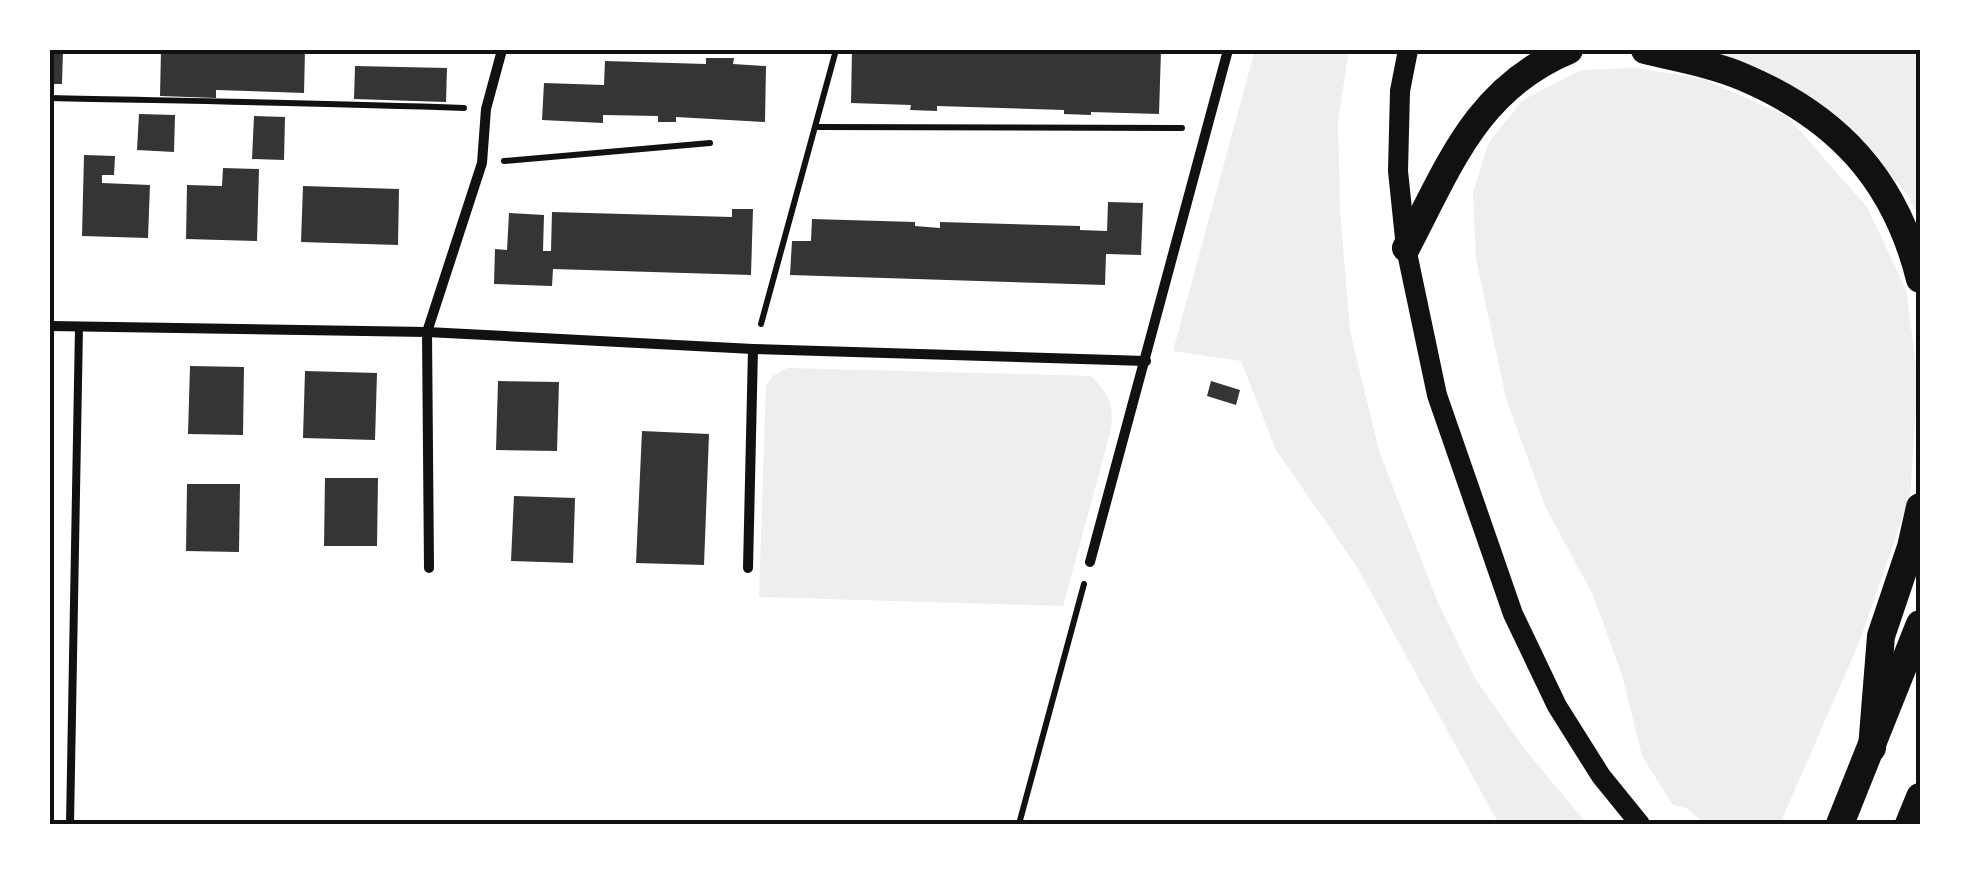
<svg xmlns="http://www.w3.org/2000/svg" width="1970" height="874" viewBox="0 0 1970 874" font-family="'Sofia Sans Condensed',sans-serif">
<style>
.green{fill:#eee}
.building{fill:#353535}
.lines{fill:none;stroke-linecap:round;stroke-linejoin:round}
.path{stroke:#111;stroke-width:6}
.service{stroke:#111;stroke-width:8}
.minor{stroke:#111;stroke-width:10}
.secondary{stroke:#111;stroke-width:20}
.trunk{stroke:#111;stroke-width:28}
.neatline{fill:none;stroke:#111;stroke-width:4}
</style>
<rect width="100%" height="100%" fill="#fff"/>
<g class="green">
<path d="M1255 50H1349L1338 121 1340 211 1350 331 1379 451 1438 603 1476 680 1527 752 1587 824H1499L1357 567 1276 450 1241 361 1173 351Z"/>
<path d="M1697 50H1920V221L1908 195 1858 139Z"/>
<path d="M1635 68 1701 78 1787 116 1867 207 1906 290 1918 380 1910 496 1860 640 1780 824H1705L1687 808 1673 805 1642 756 1622 675 1593 595 1545 506 1506 398 1476 259 1473 192 1489 142 1523 100 1581 70Z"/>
<path d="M787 368 1091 376C1110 395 1115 406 1110 433L1063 606 759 597 766 386 773 376Z"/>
</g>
<g class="building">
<path d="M50 50H63L62 84H50Z"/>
<path d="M161 50H305L304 93 216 90V98L160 96Z"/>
<path d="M852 50 982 52V50H1034V53L1055 54V50H1161L1159 114 1091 112V115L1064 114V110L937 106V111L910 110 911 105 851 103Z"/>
<path d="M706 58H734L733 64 766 66 765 122 676 117V122H658V116L603 115V123L542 120 544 83 604 85 605 61 706 64Z"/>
<path d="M355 66 447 68 446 102 354 99Z"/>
<path d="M139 114 175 115 174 152 137 150Z"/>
<path d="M254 116 285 117 284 160 252 159Z"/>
<path d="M84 155 115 156 114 175H102V183L150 185 148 238 82 236Z"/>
<path d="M223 168 259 169 257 241 186 239 187 185 222 186Z"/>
<path d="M303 186 399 189 398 245 301 242Z"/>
<path d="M1108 202 1143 203 1141 255 1106 254 1105 285 790 275 792 241H811L812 219 915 222V226L940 228V222L1080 226V230L1107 231Z"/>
<path d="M732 209H753L751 275 553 269 552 286 494 284 495 249 507 250 509 213 544 215 543 251H551L552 212 732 217Z"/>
<path d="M190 366 244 367 243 435 188 434Z"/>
<path d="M305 371 377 373 375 440 303 438Z"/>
<path d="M498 381 559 382 557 451 496 450Z"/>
<path d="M1211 381 1240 390 1236 405 1207 396Z"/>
<path d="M642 431 709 434 704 565 636 563Z"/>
<path d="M325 478H378L377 546H324Z"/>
<path d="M187 484H240L239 552 186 551Z"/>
<path d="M514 496 575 498 573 563 511 561Z"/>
</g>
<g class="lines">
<g class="path">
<path d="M50 98C188 101 326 103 464 108"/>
<path d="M816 127 1182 128"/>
<path d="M504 161 710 143"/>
<path d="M761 324 836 50"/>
<path d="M1019 824 1084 584"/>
</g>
<path class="service" d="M70 824 79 327"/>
<g class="minor">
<path d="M50 326 427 332 753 349 1146 361"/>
<path d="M1090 562 1228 50"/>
<path d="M429 568 427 332 482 163 486 109 502 50"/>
<path d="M748 568 753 349"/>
</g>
<path class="secondary" d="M1408 50 1400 91 1398 171 1406 248 1437 395 1513 614 1557 706 1601 776 1640 824"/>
<g class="trunk">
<path d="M1645 50C1677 58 1713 64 1743 77 1837 117 1895 179 1920 279"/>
<path d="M1406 248C1449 166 1477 88 1569 50"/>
<path d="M1872 748 1881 636 1911 547 1920 507"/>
<path d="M1840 824 1920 624"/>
<path d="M1909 824 1920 797"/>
</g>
</g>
<rect width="1970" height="874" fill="none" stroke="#ffffff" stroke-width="105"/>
<rect x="52" y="52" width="1866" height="770" class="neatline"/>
</svg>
